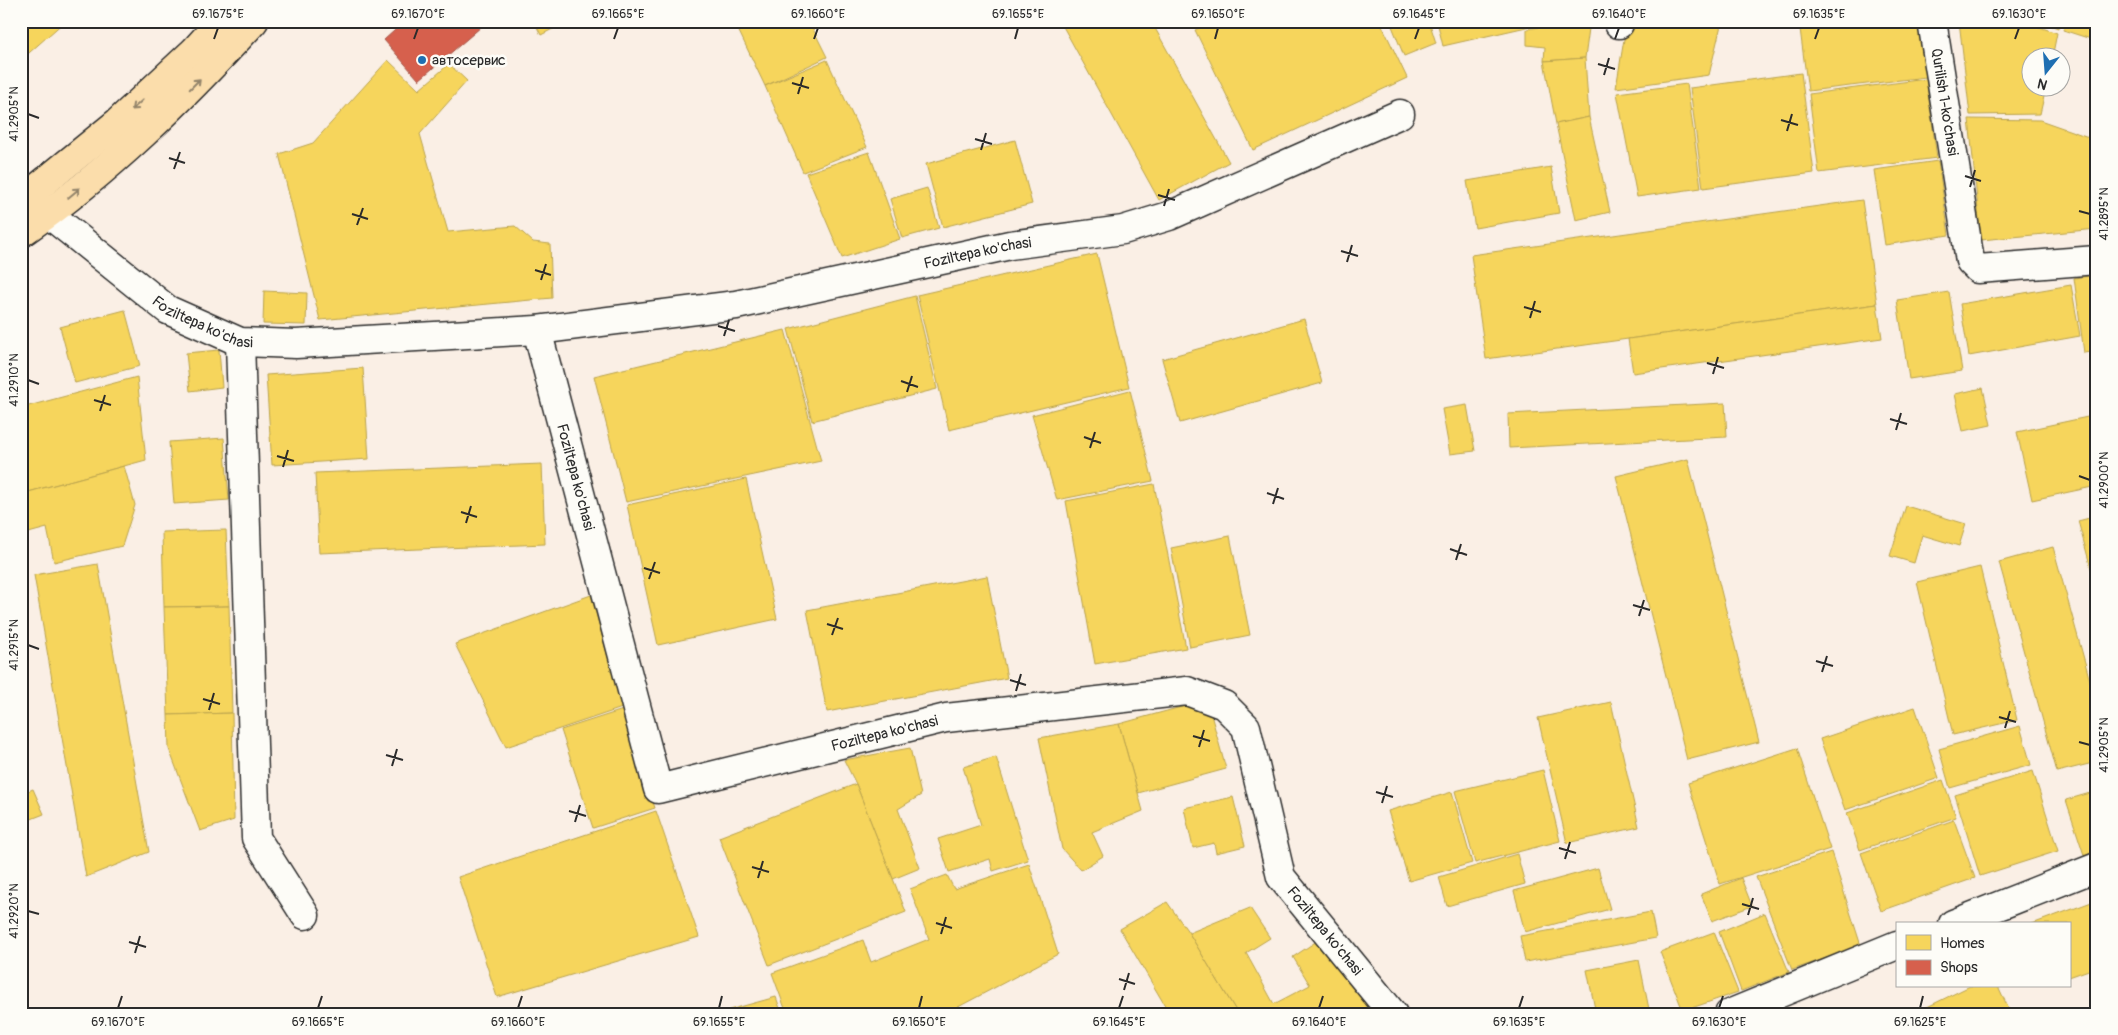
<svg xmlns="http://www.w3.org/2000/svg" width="2118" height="1035" viewBox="0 0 2118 1035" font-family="Pangolin,sans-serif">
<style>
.homes{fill:#f6d55c;stroke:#b9a24d}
.shops{fill:#d6604d;stroke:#a35043}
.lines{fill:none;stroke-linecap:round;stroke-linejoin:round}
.minor-casing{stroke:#2b2b2b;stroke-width:31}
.major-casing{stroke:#2b2b2b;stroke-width:31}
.minor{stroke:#fdfcf7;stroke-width:28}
.major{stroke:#fbddab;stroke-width:28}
.oneway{stroke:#93846b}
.ticks{fill:none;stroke:#2b2b2b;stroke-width:2}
.poi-dot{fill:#1f6fb2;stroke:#fdfcf7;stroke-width:2}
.labels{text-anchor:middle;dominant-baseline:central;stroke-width:5;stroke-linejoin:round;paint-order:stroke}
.poi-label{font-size:15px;fill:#2b2b2b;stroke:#fdfcf7;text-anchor:start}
.street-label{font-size:15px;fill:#2b2b2b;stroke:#fdfcf7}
.neatline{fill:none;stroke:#2b2b2b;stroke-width:2}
.ticks-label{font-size:12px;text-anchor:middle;fill:#2b2b2b}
</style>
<rect width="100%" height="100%" fill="#faefe5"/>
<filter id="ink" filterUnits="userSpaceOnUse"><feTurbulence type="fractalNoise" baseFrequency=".02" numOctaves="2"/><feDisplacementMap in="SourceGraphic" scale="10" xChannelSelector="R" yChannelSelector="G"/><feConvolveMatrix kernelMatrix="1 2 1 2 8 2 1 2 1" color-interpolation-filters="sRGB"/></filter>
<g filter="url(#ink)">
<g class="homes">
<path d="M21 21H65L21 60Z"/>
<path d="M534 21H568L541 35Z"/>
<path d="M734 21H809L827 57 765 86Z"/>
<path d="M1060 21H1151L1229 162 1159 200Z"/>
<path d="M1214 21H1380L1407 78 1253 150 1195 30Z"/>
<path d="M1390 21H1429L1436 43 1404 56Z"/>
<path d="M1437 21H1544V23L1443 46Z"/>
<path d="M1546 21H1590L1585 58 1544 61 1545 47 1527 45V29L1546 26Z"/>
<path d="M1627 21H1722L1709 75 1616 88Z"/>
<path d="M1799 21H1919L1926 77 1808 91Z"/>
<path d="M1959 21H2022L2057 33 2052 58H2030V88H2046L2040 114 1970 115Z"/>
<path d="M2038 21H2060L2058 28Z"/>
<path d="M2066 21H2097V41L2063 30Z"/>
<path d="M1585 58 1589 117 1556 124 1544 61Z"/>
<path d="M388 60 419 90 449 64 467 81 420 134 448 232 515 226 533 242 550 244 552 298 320 320 279 154 313 143Z"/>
<path d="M827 60 867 147 803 172 765 86Z"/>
<path d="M1801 73 1814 173 1703 188 1690 88Z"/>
<path d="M1926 79 1937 158 1819 173 1809 94Z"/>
<path d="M1687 84 1701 188 1637 197 1617 93Z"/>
<path d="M1589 117 1610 212 1576 220 1556 124Z"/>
<path d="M1969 119 2040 120 2097 140V229L1981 240Z"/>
<path d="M1015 140 1032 204 943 227 926 164Z"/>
<path d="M869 152 900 239 842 258 806 173Z"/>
<path d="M1938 161 1949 235 1885 245 1874 170Z"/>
<path d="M1551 167 1559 213 1475 228 1467 181Z"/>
<path d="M927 188 939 228 902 238 890 199Z"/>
<path d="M1862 200 1877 304 1486 359 1471 255Z"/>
<path d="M1097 254 1129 387 949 430 917 295Z"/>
<path d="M2097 275V351L2084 353 2074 278Z"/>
<path d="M2071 285 2080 336 1969 356 1960 304Z"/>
<path d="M264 291 307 293 306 325 263 324Z"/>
<path d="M1949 292 1962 371 1909 379 1897 300Z"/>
<path d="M915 296 937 389 812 421 788 329Z"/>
<path d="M1877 304 1882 338 1633 373 1628 339Z"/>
<path d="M125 310 140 366 75 383 60 327Z"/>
<path d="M1304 319 1322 383 1180 423 1162 359Z"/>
<path d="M785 330 821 461 626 502 594 376Z"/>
<path d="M219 350 222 387 190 391 186 353Z"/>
<path d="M363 368 369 459 272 465 266 375Z"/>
<path d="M137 377 146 460 21 494V408Z"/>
<path d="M1983 388 1991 425 1963 431 1955 394Z"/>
<path d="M1130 390 1153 481 1057 500 1032 415Z"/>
<path d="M1725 403 1727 437 1509 448 1508 414Z"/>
<path d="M1467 405 1475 451 1450 454 1442 409Z"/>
<path d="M2097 415V486L2032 500 2017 432Z"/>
<path d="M224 438 229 500 174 504 169 442Z"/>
<path d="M1688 459 1759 742 1687 760 1616 476Z"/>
<path d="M542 464 545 544 319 553 315 473Z"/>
<path d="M124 466 135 505 122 546 54 562 47 528 21 535V494Z"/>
<path d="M746 479 777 619 658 645 627 505Z"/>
<path d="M1154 484 1186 648 1095 664 1066 501Z"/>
<path d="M1906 506 1966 524 1959 546 1922 535 1914 563 1890 556Z"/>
<path d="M2097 516V590L2078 521Z"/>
<path d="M226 530 229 606 164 607 162 532Z"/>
<path d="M1230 536 1250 635 1190 647 1171 548Z"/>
<path d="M2053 547 2097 706V762L2057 772 1999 562Z"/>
<path d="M98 564 149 852 86 877 34 575Z"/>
<path d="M1980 567 2017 720 1953 735 1917 582Z"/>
<path d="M987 576 1007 678 827 712 807 610Z"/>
<path d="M591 595 622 708 506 747 455 644Z"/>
<path d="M229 606 232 713 168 715 164 607Z"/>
<path d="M21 616 28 639 21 641Z"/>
<path d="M1207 700 1226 769 1138 793 1119 724Z"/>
<path d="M1611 702 1639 827 1567 843 1538 718Z"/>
<path d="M1915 707 1939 778 1845 810 1820 739Z"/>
<path d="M623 710 655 808 593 828 561 730Z"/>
<path d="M232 713 234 820 200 831 169 749 168 715Z"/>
<path d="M1119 724 1143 811 1092 832 1103 856 1081 870 1062 849 1039 738Z"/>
<path d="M2020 726 2031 765 1950 788 1939 749Z"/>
<path d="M910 748 921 795 898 809 920 868 893 879 856 784 844 760Z"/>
<path d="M1797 748 1830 849 1720 884 1688 783Z"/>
<path d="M996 757 1028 860 993 871 990 859 949 872 938 839 981 825 963 767Z"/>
<path d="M1543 770 1560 841 1475 863 1455 791Z"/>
<path d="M2033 771 2058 851 1980 876 1955 795Z"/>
<path d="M1943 780 1956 817 1860 850 1847 813Z"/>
<path d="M856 784 906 912 769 965 719 837Z"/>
<path d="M33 789 44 814 21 823V794Z"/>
<path d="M2097 791V854L2085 858 2066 800Z"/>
<path d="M1452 792 1472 863 1409 881 1388 811Z"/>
<path d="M1233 797 1245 846 1216 853 1214 843 1193 848 1184 808Z"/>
<path d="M656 811 699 937 497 997 458 877Z"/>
<path d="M1954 820 1975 878 1881 911 1861 853Z"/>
<path d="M1831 852 1861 946 1792 970 1756 877Z"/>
<path d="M1517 854 1525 884 1447 906 1439 877Z"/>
<path d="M1029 864 1058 954 945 1014H787L772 973 863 940 871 962 929 939 910 889 947 875 954 889Z"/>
<path d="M1598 868 1610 909 1525 932 1514 891Z"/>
<path d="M1741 878 1752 906 1712 921 1701 894Z"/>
<path d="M2097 900V967L2069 977V924H2032Z"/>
<path d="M1167 902 1189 933 1238 1014H1170L1120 929Z"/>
<path d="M1250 908 1270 938 1246 953 1274 1004 1310 985 1293 957 1317 941 1372 1005 1353 1014H1238L1189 933Z"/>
<path d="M1651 912 1656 938 1525 962 1520 936Z"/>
<path d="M1765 913 1789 972 1741 991 1719 932Z"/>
<path d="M1714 932 1738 992 1683 1011 1660 952Z"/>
<path d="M1639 960 1650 1014H1596L1587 970Z"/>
<path d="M1970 986H1998L2011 1014H1920L1919 1011Z"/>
<path d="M776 997 782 1014H731L729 1010Z"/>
</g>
<path class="shops" d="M405 21H488L419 80 384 40Z"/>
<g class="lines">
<defs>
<g id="minor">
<path id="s1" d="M1932 21 1970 261 1978 269 2097 260"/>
<path d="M1619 24V21"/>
<path id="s2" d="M30 199 168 310 240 342 296 344 537 330 736 305 1010 245 1123 230 1169 216 1400 114"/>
<path id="s3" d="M537 330 658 789 946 718 1187 691 1224 705 1246 727 1281 877 1393 1014"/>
<path d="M240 342 256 838 305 915"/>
<path d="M1953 924 2097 867"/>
<path d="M1729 1014 1897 945"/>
</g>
<g id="major">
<path d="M21 201 118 122 194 51 221 21"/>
<path d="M21 233C108 173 183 99 254 21"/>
</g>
</defs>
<use href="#minor" class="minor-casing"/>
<use href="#major" class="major-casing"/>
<use href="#minor" class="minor"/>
<use href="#major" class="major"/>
</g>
<defs><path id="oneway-shaft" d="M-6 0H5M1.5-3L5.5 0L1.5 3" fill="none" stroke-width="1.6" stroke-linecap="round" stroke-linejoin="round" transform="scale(1.25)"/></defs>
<g class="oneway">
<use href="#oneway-shaft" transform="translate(195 84) rotate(-45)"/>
<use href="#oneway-shaft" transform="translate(137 105) rotate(138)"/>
<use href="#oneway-shaft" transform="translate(74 193) rotate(-40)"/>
</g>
</g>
<path class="ticks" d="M214 39 218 28M414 39 418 28M614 39 618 28M814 39 818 28M1015 39 1018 28M1215 39 1218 28M1415 39 1419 28M1615 39 1619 28M1815 39 1819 28M2015 39 2019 28M1598 64 1615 69M1604 75 1609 58M792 83 809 88M798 94 803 77M28 114 39 118M1781 120 1798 125M1787 131 1792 114M975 139 992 144M981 150 986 133M169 158 185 163M174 169 180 152M1965 176 1981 181M1970 187 1975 170M1158 195 1175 200M1164 206 1169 189M2079 211 2090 214M352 214 368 219M357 225 363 208M1341 251 1358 256M1347 262 1352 245M535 270 551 275M541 280 546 264M1524 307 1541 312M1530 318 1535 301M718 326 735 331M724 336 729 320M1707 363 1724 368M1713 374 1718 357M28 380 39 384M901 381 918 387M907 392 912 376M94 400 111 405M100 411 105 395M1890 419 1907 424M1896 430 1901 413M1084 437 1101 443M1090 448 1095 432M277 456 294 461M283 467 288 450M2079 476 2090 480M1267 493 1284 499M1273 504 1278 488M461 512 477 517M466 523 471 506M1450 549 1467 555M1456 560 1461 544M644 568 660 573M649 579 655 562M1633 605 1650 610M1639 616 1644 600M827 624 843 629M832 635 838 618M28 645 39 649M1816 661 1833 666M1822 672 1827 656M1010 680 1026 685M1016 691 1021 674M203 699 220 704M209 710 214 693M1999 717 2016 722M2005 728 2010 711M1193 736 1210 741M2079 742 2090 745M1199 747 1204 730M386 755 403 760M392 766 397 749M1376 792 1393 797M1382 803 1387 786M569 811 586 816M575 822 580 805M1559 848 1576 853M1565 859 1570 842M752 867 769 872M758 878 763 861M1742 904 1759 909M28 911 39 914M1748 915 1753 898M936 923 952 928M941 934 946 917M129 942 146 947M135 953 140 936M1119 979 1135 984M1124 990 1129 973M118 1008 122 996M318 1008 322 996M518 1008 522 996M719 1008 722 996M919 1008 922 996M1119 1008 1123 996M1319 1008 1323 996M1519 1008 1523 996M1719 1008 1723 996M1920 1008 1923 996"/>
<circle class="poi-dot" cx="422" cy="60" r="5"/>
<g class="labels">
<g class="poi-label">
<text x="432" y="60">автосервис</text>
</g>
<g class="street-label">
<text stroke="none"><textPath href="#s1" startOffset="82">Qurilish 1-ko'chasi</textPath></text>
<text stroke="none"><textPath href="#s2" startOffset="1001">Foziltepa ko'chasi</textPath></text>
<text stroke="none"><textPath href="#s2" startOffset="214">Foziltepa ko'chasi</textPath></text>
<text stroke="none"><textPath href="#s3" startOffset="152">Foziltepa ko'chasi</textPath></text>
<text stroke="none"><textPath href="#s3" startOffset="708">Foziltepa ko'chasi</textPath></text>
<text stroke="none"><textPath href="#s3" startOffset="1308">Foziltepa ko'chasi</textPath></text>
</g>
</g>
<rect width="2118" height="1035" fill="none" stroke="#fdfcf7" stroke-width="55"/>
<rect x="1896" y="922" width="175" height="65" fill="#fdfcf7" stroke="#a9a8a5"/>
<rect x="1906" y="935" width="25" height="15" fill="#f6d55c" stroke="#a9a8a5"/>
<text x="1940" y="948" font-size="15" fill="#2b2b2b">Homes</text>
<rect x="1906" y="960" width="25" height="15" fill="#d6604d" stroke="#a9a8a5"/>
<text x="1940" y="972" font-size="15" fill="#2b2b2b">Shops</text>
<g transform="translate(2046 72) rotate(197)"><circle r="24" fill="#fdfcf7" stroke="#a9a8a5"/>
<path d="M0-4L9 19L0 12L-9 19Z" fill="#1f6fb2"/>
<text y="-8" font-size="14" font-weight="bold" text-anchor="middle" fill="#2b2b2b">N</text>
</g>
<rect x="28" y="28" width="2062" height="980" class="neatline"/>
<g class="ticks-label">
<text x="218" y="18">69.1675°E</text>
<text x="418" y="18">69.1670°E</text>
<text x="618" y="18">69.1665°E</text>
<text x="818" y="18">69.1660°E</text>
<text x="1018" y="18">69.1655°E</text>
<text x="1218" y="18">69.1650°E</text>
<text x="1419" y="18">69.1645°E</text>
<text x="1619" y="18">69.1640°E</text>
<text x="1819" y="18">69.1635°E</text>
<text x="2019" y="18">69.1630°E</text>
<text transform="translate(14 114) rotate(-90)" y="4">41.2905°N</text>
<text transform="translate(2104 214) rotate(-90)" y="4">41.2895°N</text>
<text transform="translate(14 380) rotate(-90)" y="4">41.2910°N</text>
<text transform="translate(2104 480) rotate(-90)" y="4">41.2900°N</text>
<text transform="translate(14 645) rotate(-90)" y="4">41.2915°N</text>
<text transform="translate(2104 745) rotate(-90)" y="4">41.2905°N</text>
<text transform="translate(14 911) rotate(-90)" y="4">41.2920°N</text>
<text x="118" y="1026">69.1670°E</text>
<text x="318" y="1026">69.1665°E</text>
<text x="518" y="1026">69.1660°E</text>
<text x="719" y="1026">69.1655°E</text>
<text x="919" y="1026">69.1650°E</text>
<text x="1119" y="1026">69.1645°E</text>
<text x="1319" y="1026">69.1640°E</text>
<text x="1519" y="1026">69.1635°E</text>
<text x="1719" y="1026">69.1630°E</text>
<text x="1920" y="1026">69.1625°E</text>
</g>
</svg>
